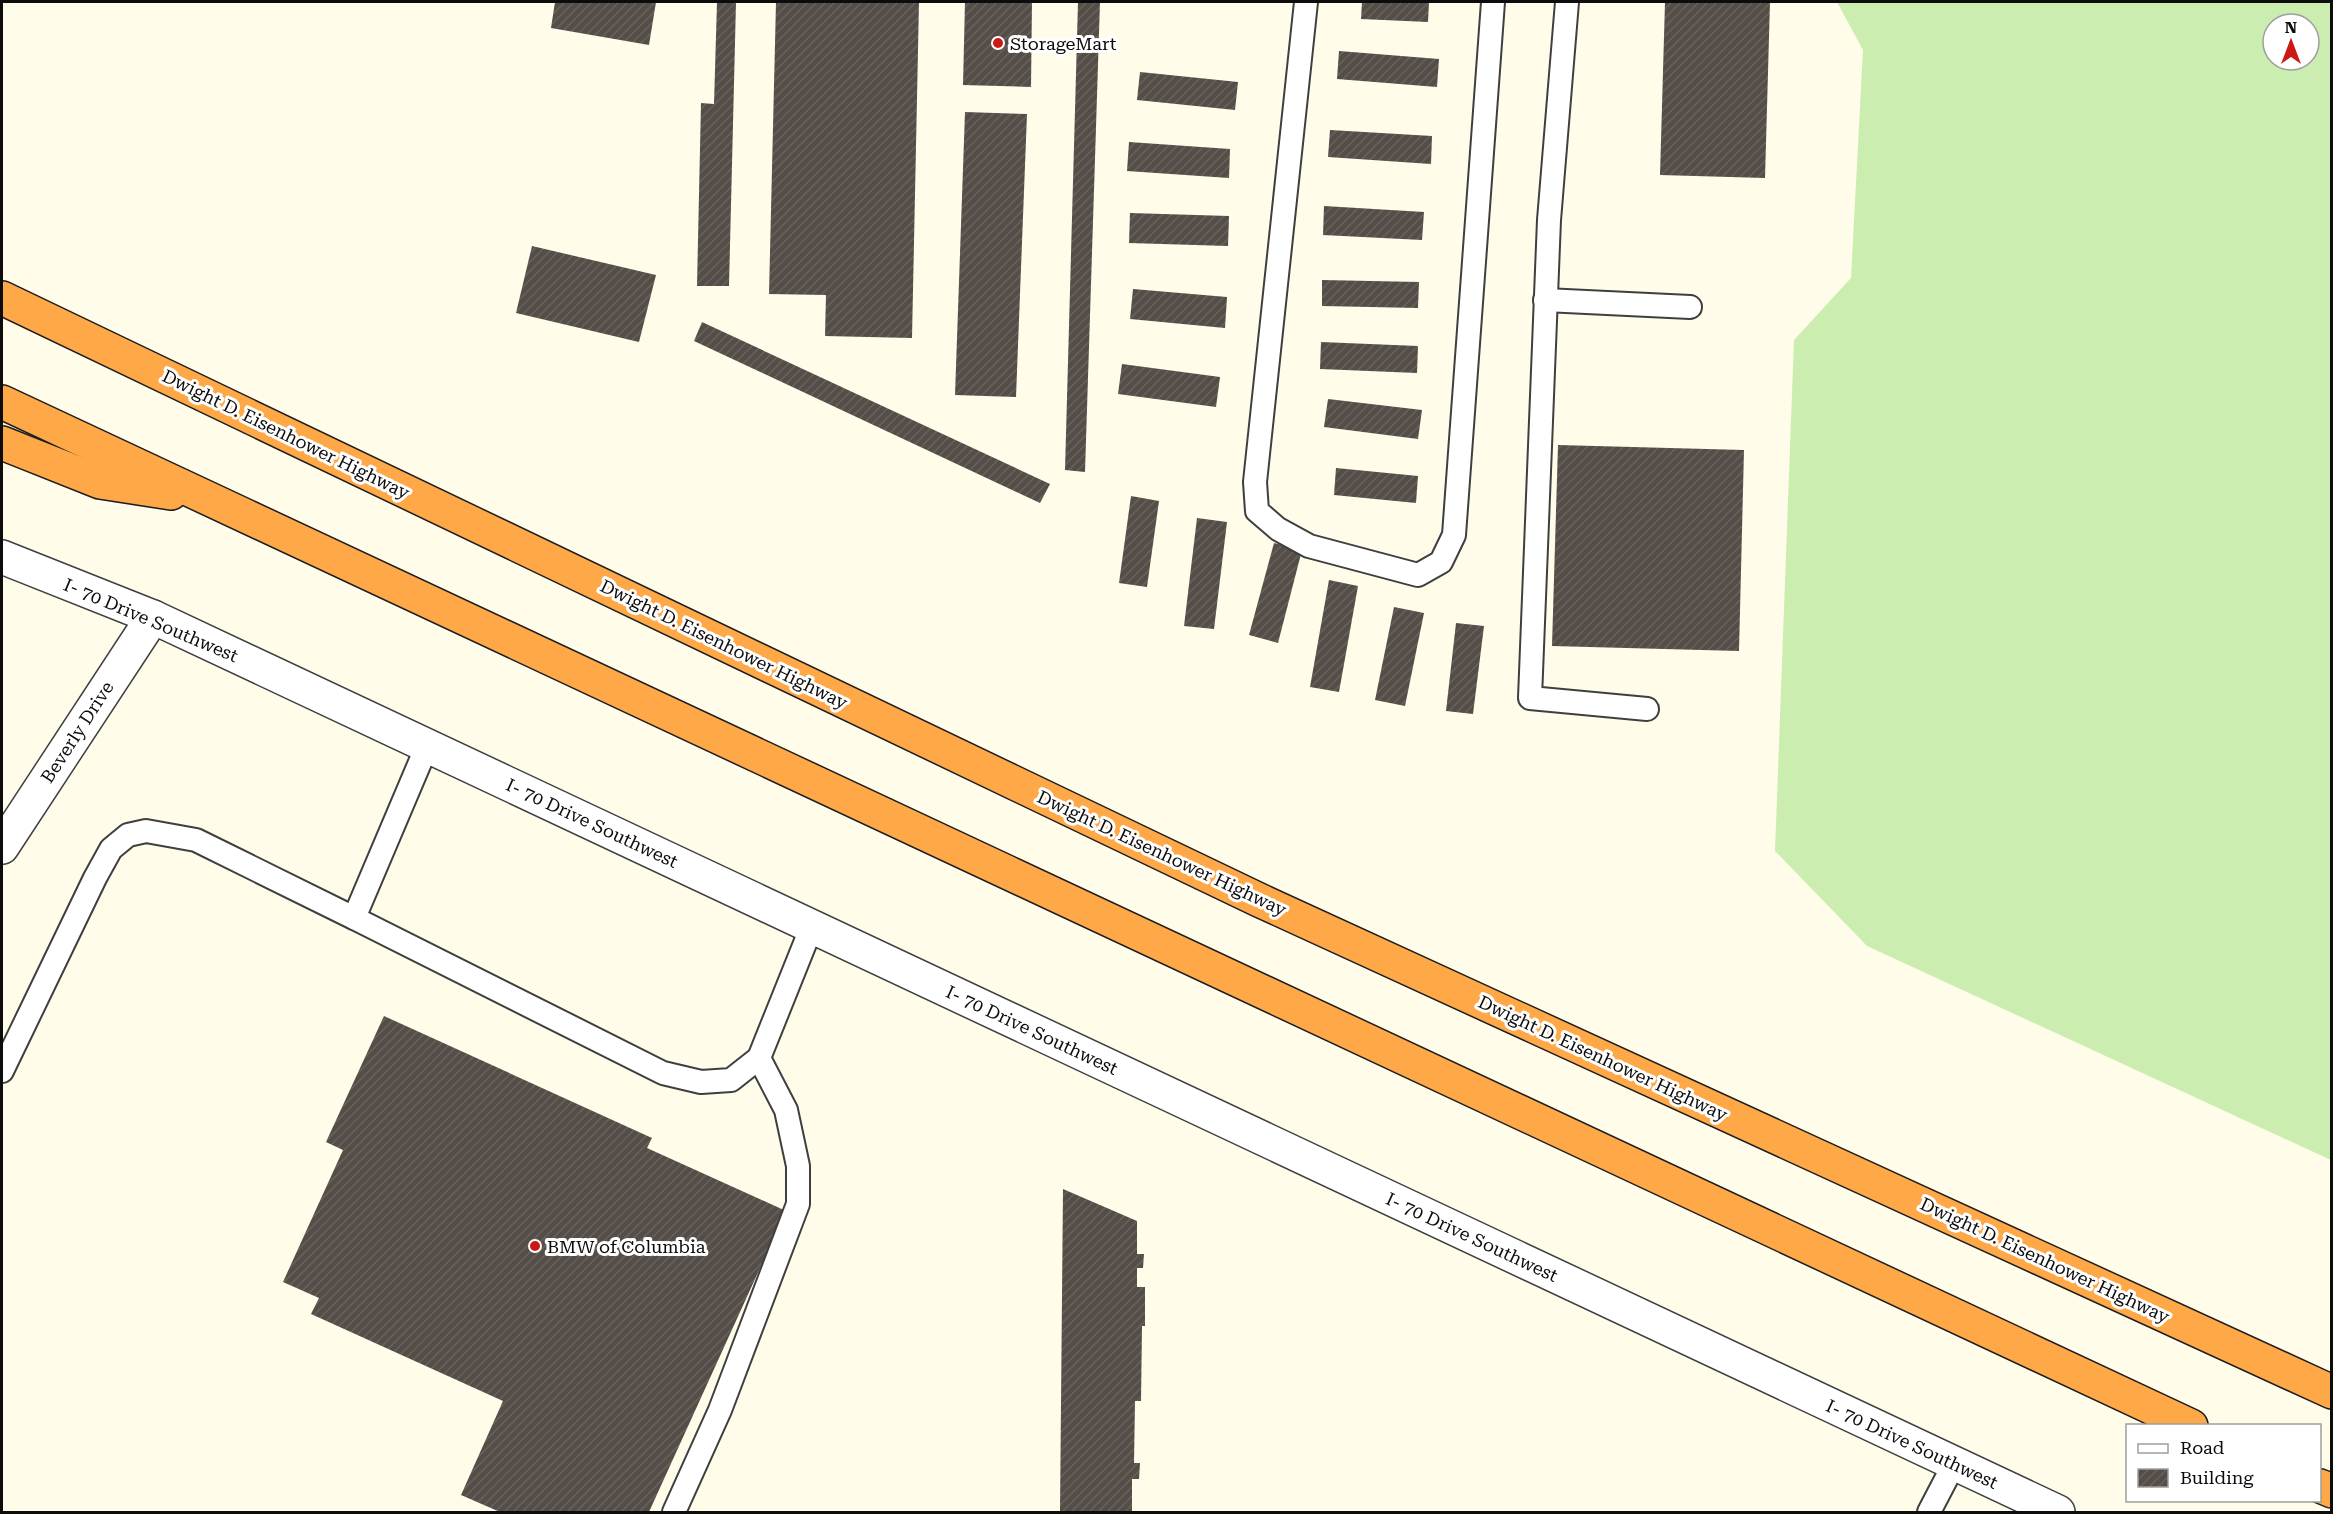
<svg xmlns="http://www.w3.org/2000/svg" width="2333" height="1514" viewBox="0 0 2333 1514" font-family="'Roboto Serif',serif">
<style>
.grass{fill:#ccedb0;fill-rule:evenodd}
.building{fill:url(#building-hatch)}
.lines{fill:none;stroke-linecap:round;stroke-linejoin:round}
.service-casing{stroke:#3f3f3f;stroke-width:26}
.minor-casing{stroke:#3f3f3f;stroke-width:36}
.tertiary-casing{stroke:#3f3f3f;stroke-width:36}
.motorway-casing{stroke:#1d1d1d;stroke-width:36}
.service{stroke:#fff;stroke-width:22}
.minor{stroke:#fff;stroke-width:33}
.tertiary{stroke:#fff;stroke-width:33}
.motorway{stroke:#ffa848;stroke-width:33}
.poi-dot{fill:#c91a16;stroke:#fff;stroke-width:2}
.labels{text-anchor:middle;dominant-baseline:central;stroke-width:6;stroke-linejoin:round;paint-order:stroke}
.poi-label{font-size:18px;fill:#0c0c0c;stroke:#fff;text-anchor:start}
.street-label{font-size:18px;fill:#0c0c0c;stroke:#fff}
</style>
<defs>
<pattern id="building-hatch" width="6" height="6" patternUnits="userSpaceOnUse" patternTransform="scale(1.5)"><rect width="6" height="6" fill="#554d47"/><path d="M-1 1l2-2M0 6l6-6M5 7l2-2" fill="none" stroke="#68625d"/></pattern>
</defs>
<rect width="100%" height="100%" fill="#fffcea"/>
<path class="grass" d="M1837 2H2331V1160L1867 946 1775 851 1794 340 1851 278 1863 50ZM2273 24H2309V60H2273Z"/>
<g class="building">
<path d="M555 2H656L649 45 551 28Z"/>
<path d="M717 2H736L729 286H697L701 103 714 104Z"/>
<path d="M776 2H919L912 338 825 336 826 295 769 294Z"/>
<path d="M965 2H1032L1031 87 963 85Z"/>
<path d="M1078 2H1100L1085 472 1065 470Z"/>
<path d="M1362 2H1429L1428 22 1361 19Z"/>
<path d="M1665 2H1770L1765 178 1660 175Z"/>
<path d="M1339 51 1439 59 1437 87 1337 79Z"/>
<path d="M1140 72 1238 82 1235 110 1137 100Z"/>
<path d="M965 112 1027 114 1016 397 955 395Z"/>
<path d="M1330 130 1432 136 1431 164 1328 157Z"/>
<path d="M1129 142 1230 149 1229 178 1127 171Z"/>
<path d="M1324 206 1424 212 1422 240 1323 235Z"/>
<path d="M1130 213 1229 216 1228 246 1129 243Z"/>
<path d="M532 246 656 275 639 342 516 313Z"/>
<path d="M1322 280 1419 282 1418 308 1322 306Z"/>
<path d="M1133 289 1227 297 1225 328 1130 319Z"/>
<path d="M702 322 1050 484 1040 503 694 341Z"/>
<path d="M1321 342 1418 346 1417 373 1320 369Z"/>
<path d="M1122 364 1220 377 1216 407 1118 394Z"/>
<path d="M1328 399 1422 410 1418 439 1324 427Z"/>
<path d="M1558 445 1744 450 1739 651 1552 646Z"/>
<path d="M1336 468 1418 476 1416 503 1334 495Z"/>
<path d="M1131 496 1159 501 1147 587 1119 583Z"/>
<path d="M1197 518 1227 522 1214 629 1184 626Z"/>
<path d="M1274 543 1302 550 1278 643 1249 635Z"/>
<path d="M1329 580 1358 586 1339 692 1310 687Z"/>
<path d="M1394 607 1424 613 1405 706 1375 700Z"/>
<path d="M1456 623 1484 626 1473 714 1446 711Z"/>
<path d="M384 1016 652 1138 647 1148 786 1211 649 1512H500L461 1495 503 1401 311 1314 319 1298 283 1282 343 1150 326 1142Z"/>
<path d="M1063 1189 1137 1221V1254H1144L1143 1268H1137V1287H1145V1326H1142L1141 1401H1135L1134 1463H1140L1139 1479H1132V1512H1060Z"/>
</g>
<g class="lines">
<defs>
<g id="service">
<path d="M1306 2 1255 482 1257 511 1278 529 1309 546 1418 575 1441 562 1454 535 1493 2"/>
<path d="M1567 2 1549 220 1530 698 1647 709"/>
<path d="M1545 300 1690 307"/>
<path d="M427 746 354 918 663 1073 701 1082 731 1080 759 1058 812 926"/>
<path d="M2 1071 95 878 111 849 128 835 146 831 196 840 354 918"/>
<path d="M674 1512 720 1410 798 1204V1166L786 1110 759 1058"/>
<path d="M1929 1512 1954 1464"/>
</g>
<path id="minor" d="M2 847 153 617"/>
<path id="tertiary" d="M2 557 153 617 2058 1512"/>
<g id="motorway">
<path d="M2 298 1259 900 2332 1392"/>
<path d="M2 402 2191 1426"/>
<path d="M2 443 100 482 171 493"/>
<path d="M2320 1486 2332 1491"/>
</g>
</defs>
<use href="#service" class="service-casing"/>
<use href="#minor" class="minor-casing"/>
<use href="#tertiary" class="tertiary-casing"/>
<use href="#motorway" class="motorway-casing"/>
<use href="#service" class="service"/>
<use href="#minor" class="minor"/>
<use href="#tertiary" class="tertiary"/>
<use href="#motorway" class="motorway"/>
</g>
<g class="poi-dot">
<circle cx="998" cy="43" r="6"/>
<circle cx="535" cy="1246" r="6"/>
</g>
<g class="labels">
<g class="poi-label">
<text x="1010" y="43">StorageMart</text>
<text x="547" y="1246">BMW of Columbia</text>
</g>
<g class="street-label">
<text transform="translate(286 434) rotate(26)">Dwight D. Eisenhower Highway</text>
<text transform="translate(151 620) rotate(23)">I- 70 Drive Southwest</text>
<text transform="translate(724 644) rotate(26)">Dwight D. Eisenhower Highway</text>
<text transform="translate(77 732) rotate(-57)">Beverly Drive</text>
<text transform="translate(592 823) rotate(25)">I- 70 Drive Southwest</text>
<text transform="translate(1162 853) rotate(25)">Dwight D. Eisenhower Highway</text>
<text transform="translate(1032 1030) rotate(25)">I- 70 Drive Southwest</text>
<text transform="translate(1603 1058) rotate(25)">Dwight D. Eisenhower Highway</text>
<text transform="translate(1472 1237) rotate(25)">I- 70 Drive Southwest</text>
<text transform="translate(2045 1260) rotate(25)">Dwight D. Eisenhower Highway</text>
<text transform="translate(1912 1444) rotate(25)">I- 70 Drive Southwest</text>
</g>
</g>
<rect width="2333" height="1514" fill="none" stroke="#0c0c0c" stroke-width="6"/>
<rect x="2126" y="1424" width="195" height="78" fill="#ffffff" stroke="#9e9e9e" stroke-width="1.5"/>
<rect x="2138" y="1444" width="30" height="9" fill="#ffffff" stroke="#9e9e9e" stroke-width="1.5"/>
<text x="2180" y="1454" font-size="18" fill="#0c0c0c">Road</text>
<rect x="2138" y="1469" width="30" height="18" fill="url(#building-hatch)" stroke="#9e9e9e" stroke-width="1.5"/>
<text x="2180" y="1484" font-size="18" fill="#0c0c0c">Building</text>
<g transform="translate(2291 42)"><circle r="28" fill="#ffffff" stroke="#9e9e9e" stroke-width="1.5"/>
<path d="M0-4.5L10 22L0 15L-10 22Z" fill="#c91a16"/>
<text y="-9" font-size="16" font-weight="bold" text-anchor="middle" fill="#0c0c0c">N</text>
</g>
</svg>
